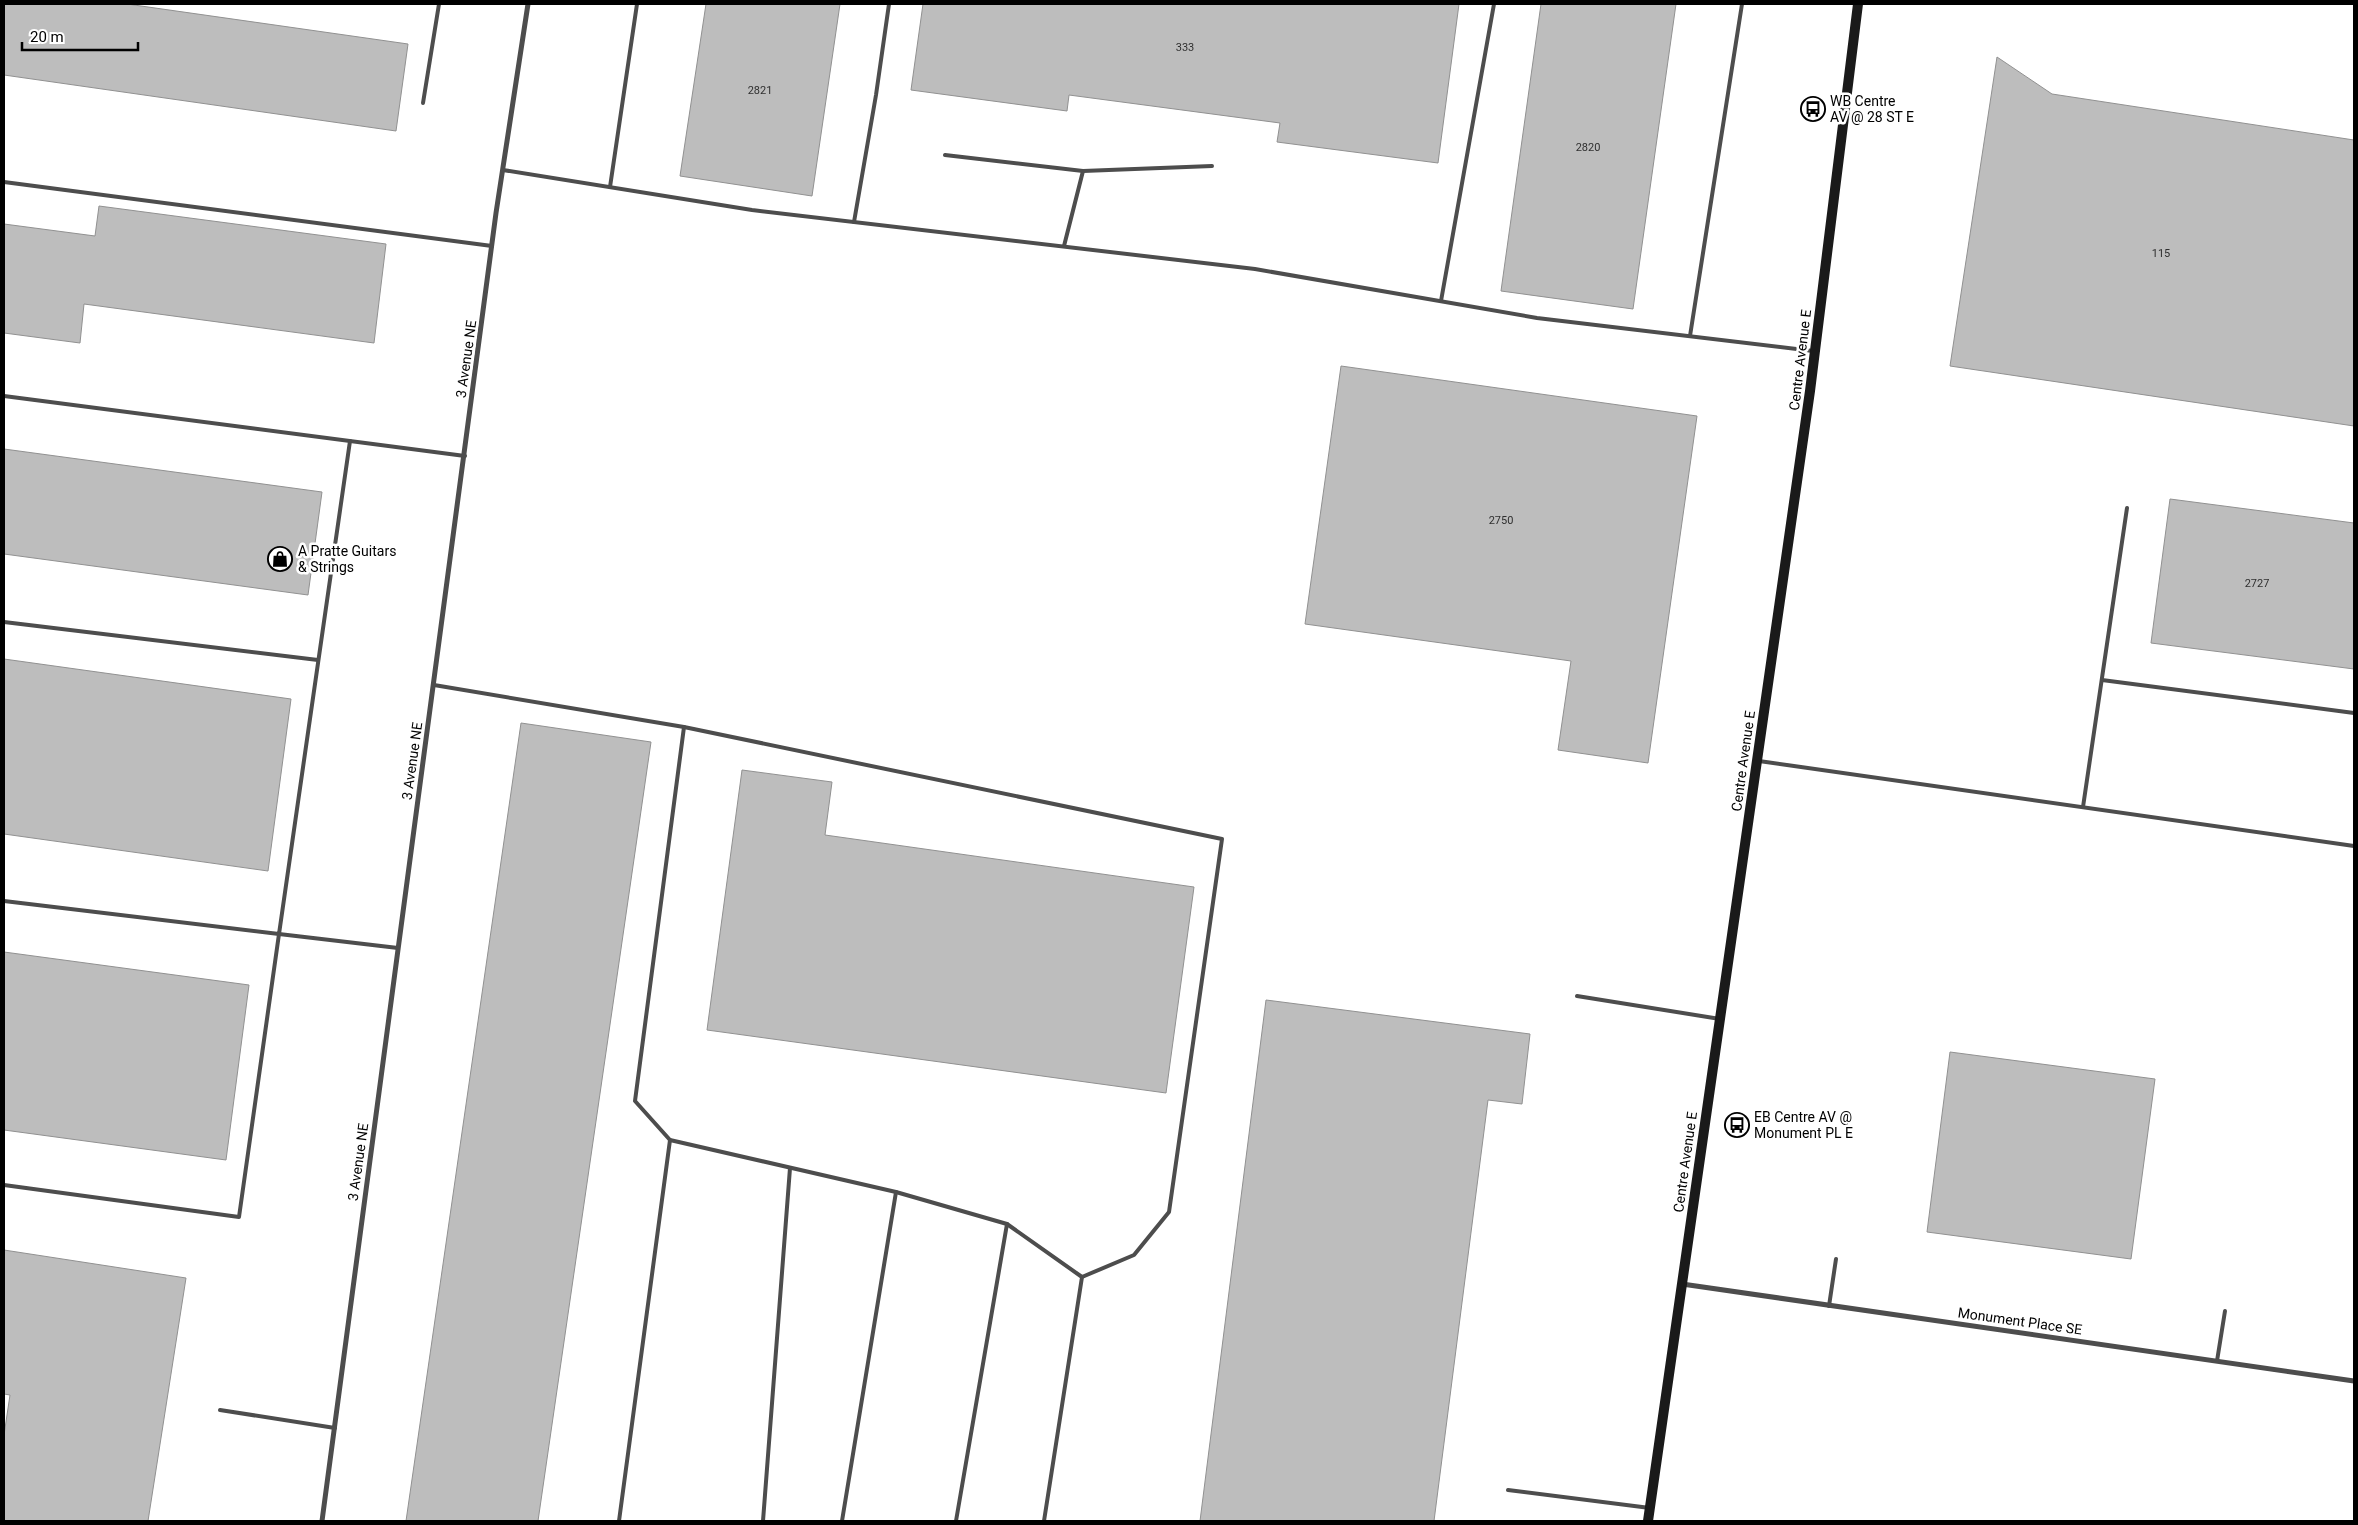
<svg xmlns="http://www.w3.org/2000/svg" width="2358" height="1525" viewBox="0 0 2358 1525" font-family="Roboto,sans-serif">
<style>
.building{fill:#bdbdbd;stroke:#919191}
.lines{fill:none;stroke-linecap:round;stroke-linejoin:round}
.lane{stroke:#4d4d4d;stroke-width:4}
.street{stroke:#4d4d4d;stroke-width:5}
.secondary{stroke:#1a1a1a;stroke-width:10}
.labels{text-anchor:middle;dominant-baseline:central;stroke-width:5;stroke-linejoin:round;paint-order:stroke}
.number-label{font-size:11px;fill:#2f2f2f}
.poi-label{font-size:14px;fill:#000;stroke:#fff;text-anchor:start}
.street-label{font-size:14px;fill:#000;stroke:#fff}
</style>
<rect width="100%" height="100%" fill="#fff"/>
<g class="building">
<path d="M4 4H127L408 44 396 131 4 75Z"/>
<path d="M706 4H840L812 196 680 176Z"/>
<path d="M923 4H1459L1438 163 1277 142 1280 123 1069 95 1067 111 911 90Z"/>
<path d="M1541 4H1676L1633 309 1501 291Z"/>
<path d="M1997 57 2052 94 2354 140V426L1950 366Z"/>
<path d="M99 206 386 244 374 343 84 304 80 343 4 333V224L95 236Z"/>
<path d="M1341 366 1697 416 1648 763 1558 750 1571 661 1305 624Z"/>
<path d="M4 449 322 492 308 595 4 554Z"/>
<path d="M2170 499 2354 523V669L2151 643Z"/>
<path d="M4 659 291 699 268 871 4 834Z"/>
<path d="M521 723 651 742 538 1521H406Z"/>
<path d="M742 770 832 782 825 835 1194 887 1166 1093 707 1030Z"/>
<path d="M4 952 249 985 226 1160 4 1130Z"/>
<path d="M1266 1000 1530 1034 1522 1104 1488 1100 1434 1521H1200Z"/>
<path d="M1950 1052 2155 1079 2131 1259 1927 1232Z"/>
<path d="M4 1250 186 1278 148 1521H4V1435L10 1395 4 1394Z"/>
</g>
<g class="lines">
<g class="lane">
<path d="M423 103 439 4"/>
<path d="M945 155 1083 171 1064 246"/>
<path d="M503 170 752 210 1255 269 1537 318 1813 351"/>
<path d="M1083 171 1212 166"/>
<path d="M4 182 492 246"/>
<path d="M610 187 637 4"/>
<path d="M854 222 876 95 889 4"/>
<path d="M1441 301 1494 4"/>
<path d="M1690 336 1742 4"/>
<path d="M4 396 465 456"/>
<path d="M4 622 318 660"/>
<path d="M2102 680 2354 713"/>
<path d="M434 685 684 727 635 1101 670 1140"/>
<path d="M684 727 1222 839 1169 1212 1134 1255 1082 1277"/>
<path d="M1759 761 2354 846"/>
<path d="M2083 807 2127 508"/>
<path d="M4 901 279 934 350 441"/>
<path d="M1577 996 1720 1019"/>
<path d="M4 1185 239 1217 279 934 398 948"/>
<path d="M1829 1306 1836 1259"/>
<path d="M2217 1361 2225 1311"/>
<path d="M220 1410 335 1428"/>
<path d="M1508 1490 1650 1508"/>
<path d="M619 1521 670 1140 896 1192 1007 1224 1082 1277 1044 1521"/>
<path d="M763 1521 790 1168"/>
<path d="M842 1521 896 1192"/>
<path d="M956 1521 1007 1224"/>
</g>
<g class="street">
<path d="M1682 1284 2354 1381"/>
<path d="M322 1521 496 213 528 4"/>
</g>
<path class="secondary" d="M1648 1521 1810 391 1858 4"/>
</g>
<defs>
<symbol id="bus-ring" viewBox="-11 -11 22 22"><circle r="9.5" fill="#fff" stroke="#000" stroke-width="1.5"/><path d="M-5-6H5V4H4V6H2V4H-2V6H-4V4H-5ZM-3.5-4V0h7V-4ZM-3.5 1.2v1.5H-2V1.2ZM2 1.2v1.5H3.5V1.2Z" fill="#000"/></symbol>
<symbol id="shop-ring" viewBox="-11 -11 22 22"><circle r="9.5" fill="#fff" stroke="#000" stroke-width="1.5"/><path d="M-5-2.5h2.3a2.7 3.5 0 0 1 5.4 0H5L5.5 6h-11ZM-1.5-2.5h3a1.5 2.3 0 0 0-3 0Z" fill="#000"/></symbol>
</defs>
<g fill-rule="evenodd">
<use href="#bus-ring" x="1799" y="95" width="28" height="28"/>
<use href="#shop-ring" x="266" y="545" width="28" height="28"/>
<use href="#bus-ring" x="1723" y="1111" width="28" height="28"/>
</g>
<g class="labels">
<g class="number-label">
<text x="1185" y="47">333</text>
<text x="760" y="90">2821</text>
<text x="1588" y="147">2820</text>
<text x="2161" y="253">115</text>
<text x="1501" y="520">2750</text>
<text x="2257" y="583">2727</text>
</g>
<g class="poi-label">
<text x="1830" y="101">WB Centre<tspan x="1830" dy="16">AV @ 28 ST E</tspan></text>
<text x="298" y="551">A Pratte Guitars<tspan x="298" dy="16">&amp; Strings</tspan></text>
<text x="1754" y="1117">EB Centre AV @<tspan x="1754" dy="16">Monument PL E</tspan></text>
</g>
<g class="street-label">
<text transform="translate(466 359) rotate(-82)">3 Avenue NE</text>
<text transform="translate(1800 360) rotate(-83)">Centre Avenue E</text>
<text transform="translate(412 761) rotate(-82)">3 Avenue NE</text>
<text transform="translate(1743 761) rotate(-82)">Centre Avenue E</text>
<text transform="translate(358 1162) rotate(-82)">3 Avenue NE</text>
<text transform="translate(1685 1162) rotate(-82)">Centre Avenue E</text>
<text transform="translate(2020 1321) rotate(8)">Monument Place SE</text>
</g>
</g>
<rect width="2358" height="1525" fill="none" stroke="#000000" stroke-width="10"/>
<path d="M22 42v8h116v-8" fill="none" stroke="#000000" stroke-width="2.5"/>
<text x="30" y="42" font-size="15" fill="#000000" stroke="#ffffff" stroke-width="4" paint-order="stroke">20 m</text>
</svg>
